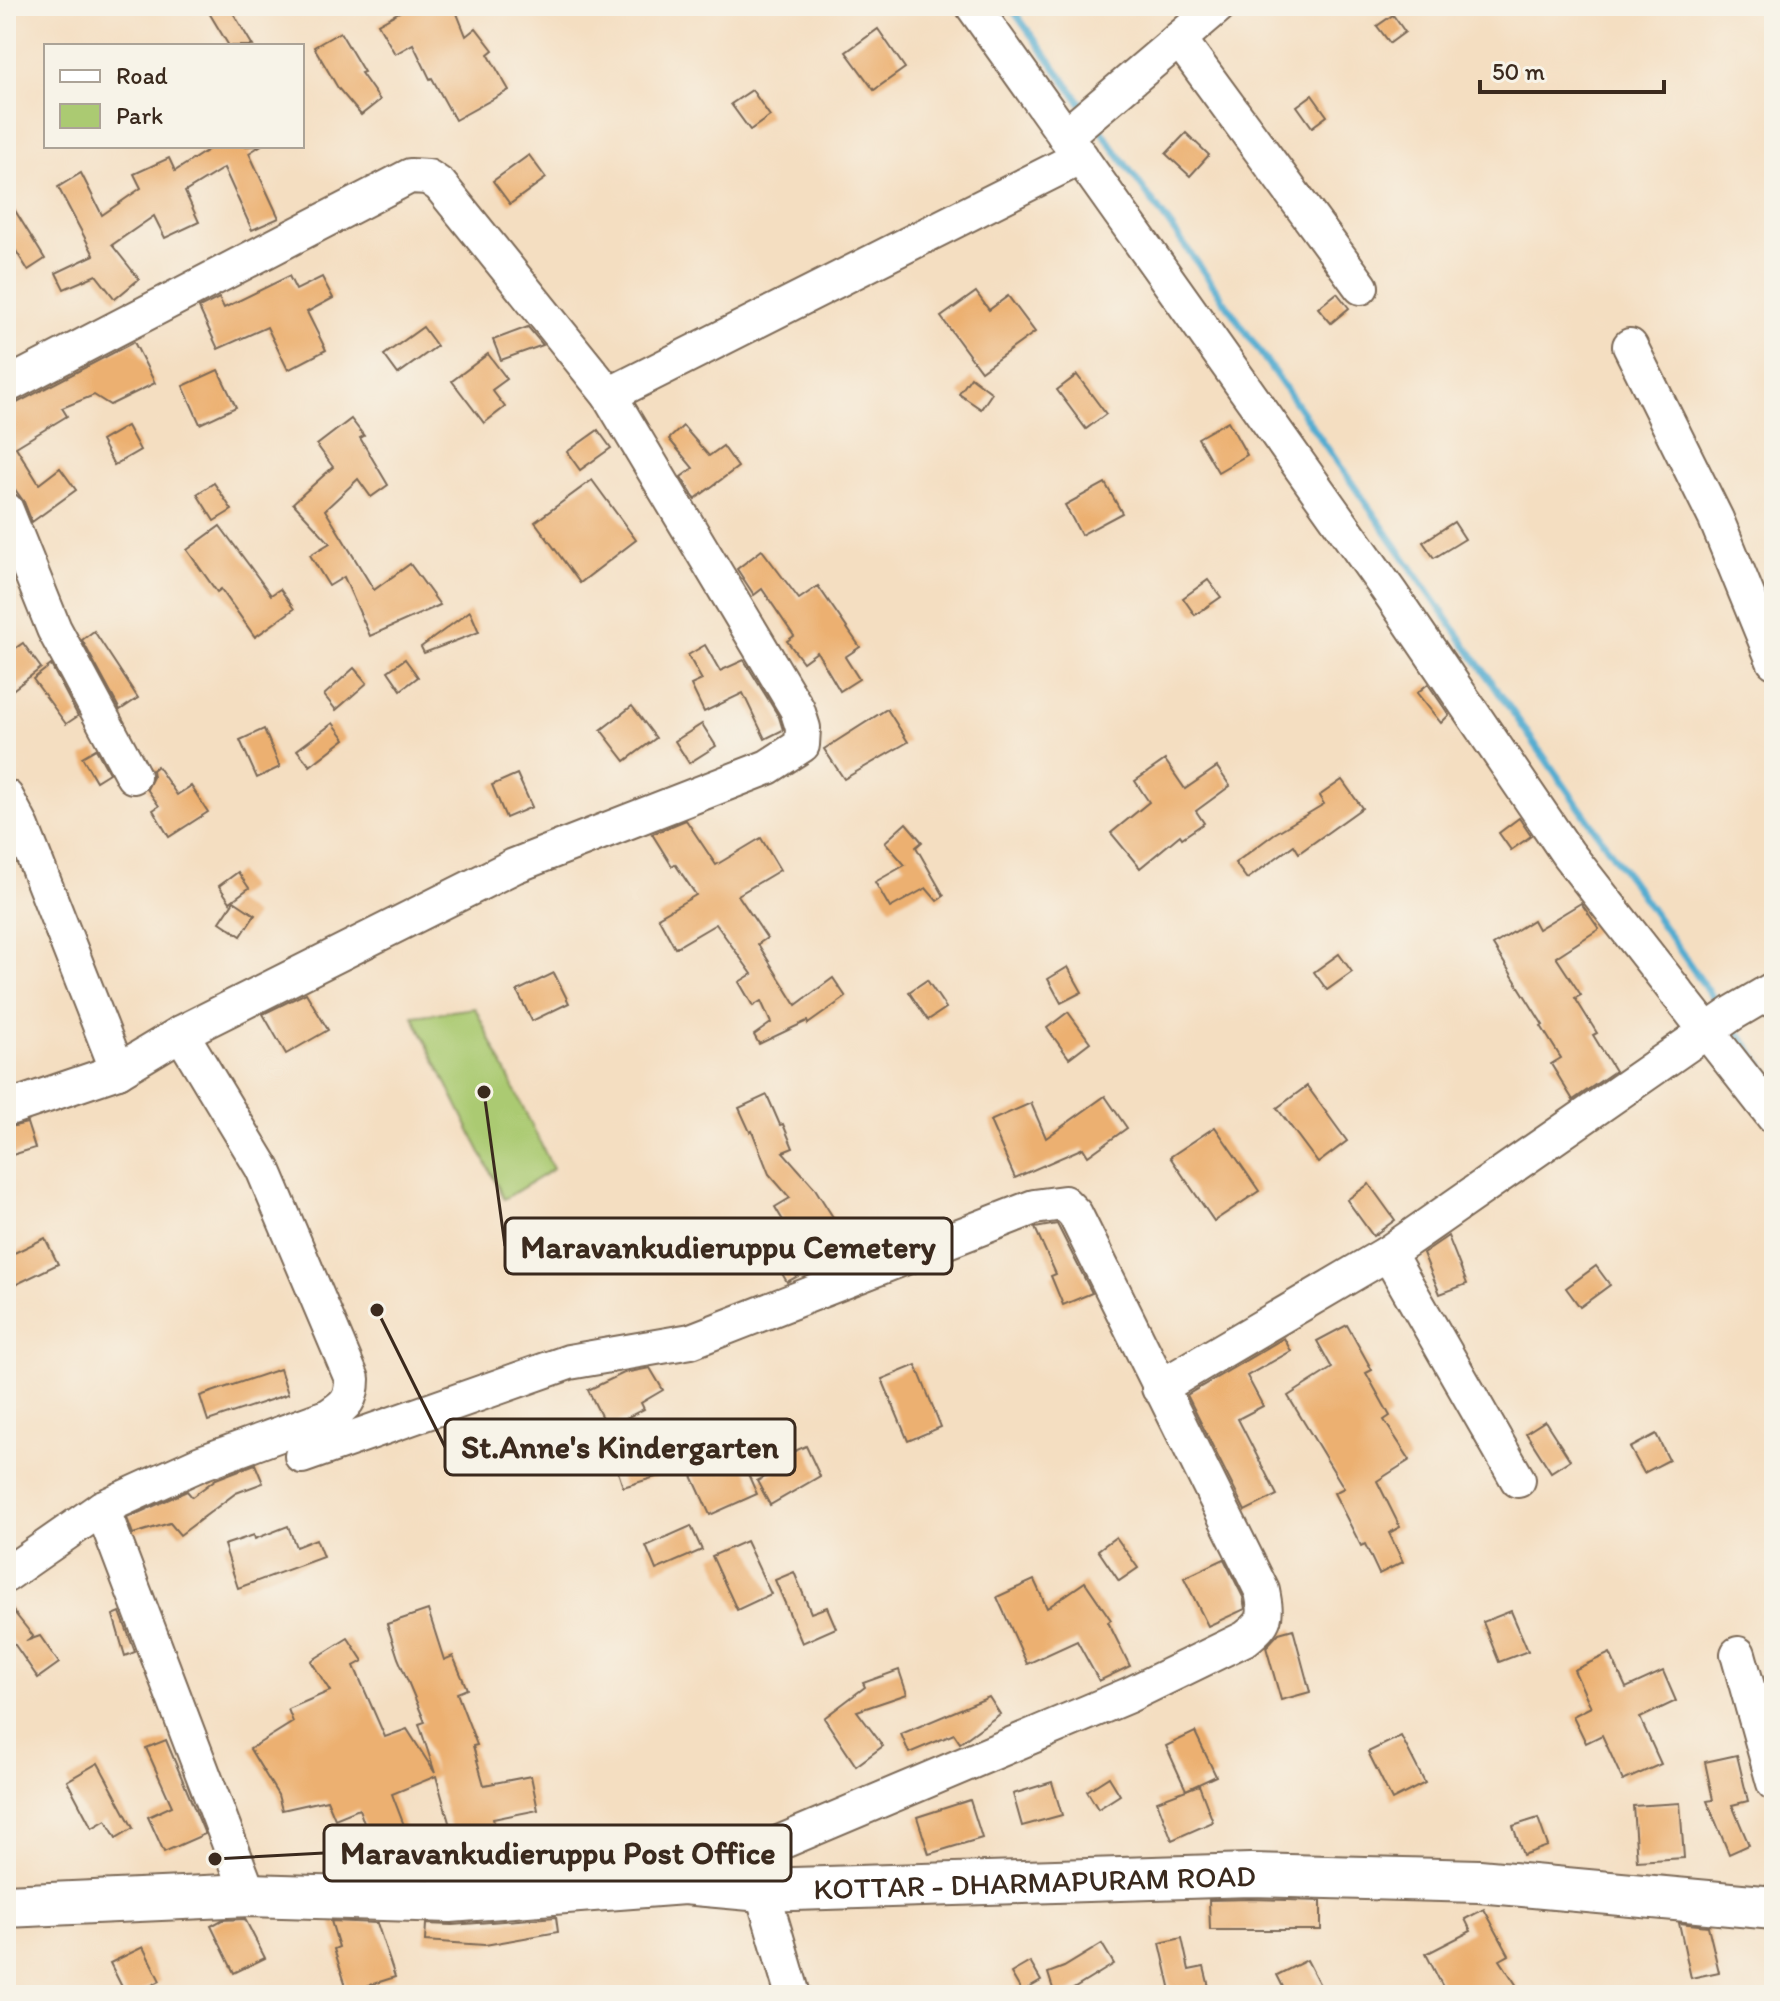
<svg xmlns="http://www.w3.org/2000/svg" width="1780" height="2001" viewBox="0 0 1780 2001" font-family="Itim,sans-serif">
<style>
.green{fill:#abca72;stroke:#737a48;stroke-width:2}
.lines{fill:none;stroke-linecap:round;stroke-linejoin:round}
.stream{stroke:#53acd0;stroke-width:7}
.building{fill:#ecb071}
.minor-casing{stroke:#7c6957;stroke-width:38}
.major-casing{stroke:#7c6957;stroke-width:46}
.minor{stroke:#fff;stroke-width:34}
.major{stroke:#fff;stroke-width:42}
.labels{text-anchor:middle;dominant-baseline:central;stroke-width:8;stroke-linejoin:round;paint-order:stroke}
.street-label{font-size:30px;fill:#3b2a1e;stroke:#f7f3e8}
.leader{fill:none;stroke:#3b2a1e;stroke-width:3}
.callout-dot{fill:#3b2a1e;stroke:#f7f3e8;stroke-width:3}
.callout{fill:#f7f3e8;stroke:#3b2a1e;stroke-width:3}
.callout-label{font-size:32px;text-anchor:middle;font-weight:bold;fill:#3b2a1e}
</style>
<rect width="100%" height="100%" fill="#f7f3e8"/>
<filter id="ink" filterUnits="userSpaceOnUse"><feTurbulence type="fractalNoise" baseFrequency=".0125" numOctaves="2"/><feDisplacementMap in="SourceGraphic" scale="16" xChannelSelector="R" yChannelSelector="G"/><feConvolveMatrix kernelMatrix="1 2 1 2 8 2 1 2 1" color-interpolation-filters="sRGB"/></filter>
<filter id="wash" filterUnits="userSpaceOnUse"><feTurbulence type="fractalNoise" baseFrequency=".006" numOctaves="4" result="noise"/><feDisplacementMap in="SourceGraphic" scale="32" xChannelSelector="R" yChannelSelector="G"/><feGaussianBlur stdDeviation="1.8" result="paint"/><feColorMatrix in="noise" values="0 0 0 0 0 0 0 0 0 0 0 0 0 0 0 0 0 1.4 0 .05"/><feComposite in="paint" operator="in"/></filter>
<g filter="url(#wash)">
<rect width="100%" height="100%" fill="#f4dec1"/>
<path class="green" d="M475 1008 553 1169 504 1199 413 1016Z"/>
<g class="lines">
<g class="stream">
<path d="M1010 6 1084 107"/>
<path d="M1096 124 1196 261 1721 1009"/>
<path d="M1733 1025 1774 1082"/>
</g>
</g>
<g id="blocks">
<g class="building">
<path d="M205 6H229L253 46H229Z"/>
<path d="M410 6H454L466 36 476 28 493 50 488 54 509 90 455 120 432 78 430 79 413 44 395 54 378 24Z"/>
<path d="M1393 15 1405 32 1390 43 1377 26Z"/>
<path d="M878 29 905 68 874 90 846 52Z"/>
<path d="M340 32 364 72 361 73 380 100 361 115 338 88 314 47Z"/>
<path d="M752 90 770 116 750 130 731 104Z"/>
<path d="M1312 95 1327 116 1312 127 1297 106Z"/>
<path d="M1186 133 1209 155 1190 176 1166 154Z"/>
<path d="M214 146H260L249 153 279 218 252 230 224 168 185 192 199 222 165 238 154 216 112 245 139 279 115 299 96 275 64 289 56 273 94 255 58 187 81 173 102 215 141 188 134 174 169 158 175 171Z"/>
<path d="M529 155 546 178 510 204 493 181Z"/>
<path d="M6 196 45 259 28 270 6 235Z"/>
<path d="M289 276 296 290 322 277 333 298 307 312 326 350 288 370 267 327 218 349 199 308 219 298 224 308Z"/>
<path d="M976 292 989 310 1008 296 1035 332 981 371 941 317Z"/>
<path d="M1337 293 1349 308 1331 323 1318 308Z"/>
<path d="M423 327 437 346 398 374 384 355Z"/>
<path d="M528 327 543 345 501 360 493 340Z"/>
<path d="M134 342 155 383 110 405 94 395 62 408 67 416 16 447 39 484 60 468 76 490 32 522 24 502 6 477V406L15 404Z"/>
<path d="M488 354 507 379 492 390 505 407 484 423 452 381Z"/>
<path d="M218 370 236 407 200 424 183 386Z"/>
<path d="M1077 375 1106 414 1086 429 1057 390Z"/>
<path d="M971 377 992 393 981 409 959 394Z"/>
<path d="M351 419 364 436 360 438 388 485 371 497 358 479 325 510 374 590 410 564 440 605 370 636 344 577 329 586 310 555 330 543 293 503 333 467 317 445Z"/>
<path d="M1228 421 1247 455 1218 472 1198 438Z"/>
<path d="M127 426 140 450 114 465 101 441Z"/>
<path d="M683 426 709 456 723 446 738 467 695 499 681 477 693 468 669 439Z"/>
<path d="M598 430 611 448 580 470 567 452Z"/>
<path d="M592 480 636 540 580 583 535 522Z"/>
<path d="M214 483 232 510 214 521 197 494Z"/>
<path d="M1105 483 1122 513 1081 535 1065 505Z"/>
<path d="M1454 522 1465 539 1434 558 1423 542Z"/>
<path d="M220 526 271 595 280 589 294 609 255 637 221 589 217 592 187 550Z"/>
<path d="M762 550 799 599 818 586 860 647 845 657 859 679 840 691 817 652 803 662 787 641 794 636 762 589 754 595 737 569Z"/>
<path d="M1208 580 1221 597 1195 615 1183 598Z"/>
<path d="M470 611 479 632 424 653 421 647Z"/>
<path d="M94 631 138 698 120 710 82 640Z"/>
<path d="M23 643 41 668 6 695V655Z"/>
<path d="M705 645 720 671 744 660 779 717 783 730 765 739 743 693 704 712 691 685 702 680 688 655Z"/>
<path d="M405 659 418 677 401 690 388 671Z"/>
<path d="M51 665 78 716 66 724 33 679Z"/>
<path d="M354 668 367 683 336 710 324 695Z"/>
<path d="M1428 684 1449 715 1441 723 1417 693Z"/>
<path d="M632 706 656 738 625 761 601 730Z"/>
<path d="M887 709 908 742 844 779 824 749Z"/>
<path d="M333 723 345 739 310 766 297 750Z"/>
<path d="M702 724 716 746 689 763 675 741Z"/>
<path d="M264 729 280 767 257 778 240 740Z"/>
<path d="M96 749 109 773 96 781 82 757Z"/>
<path d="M1165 760 1185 789 1217 767 1230 786 1196 811 1204 823 1182 838 1180 835 1140 868 1111 833 1149 802 1135 781Z"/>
<path d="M157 766 177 795 191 786 208 812 169 837 153 810 159 806 147 789 153 777 152 770Z"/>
<path d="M517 774 532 807 506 818 492 785Z"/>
<path d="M1342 780 1362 808 1299 853 1294 845 1247 879 1235 863 1274 834 1324 804 1319 796Z"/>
<path d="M1519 818 1531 836 1511 850 1499 833Z"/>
<path d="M686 820 716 865 761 838 780 870 738 895 767 938 758 944 796 1005 833 978 846 997 808 1024 807 1021 759 1044 754 1035 771 1023 761 1001 753 1006 739 982 752 974 716 924 675 948 658 917 696 895 675 864 672 866 652 834Z"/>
<path d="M906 823 922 842 916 847 944 896 937 901 926 888 890 908 875 882 905 865 885 842Z"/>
<path d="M238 872 249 888 230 902 219 886Z"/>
<path d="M234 901 255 915 241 936 220 922Z"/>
<path d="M1581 903 1599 929 1556 957 1581 995 1575 998 1597 1033 1593 1035 1615 1071 1573 1100 1551 1064 1561 1058 1541 1026 1543 1025 1493 945 1533 920 1538 929Z"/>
<path d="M1339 954 1352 972 1327 990 1314 972Z"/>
<path d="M1068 967 1082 992 1061 1003 1048 979Z"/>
<path d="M554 973 569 1003 532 1021 517 991Z"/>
<path d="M927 980 946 1008 928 1020 909 992Z"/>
<path d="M306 993 328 1030 286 1054 263 1014Z"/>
<path d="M1068 1012 1090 1042 1069 1058 1047 1028Z"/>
<path d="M1307 1086 1347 1141 1318 1163 1277 1108Z"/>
<path d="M767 1095 780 1125 783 1124 793 1148 783 1152 814 1187 853 1249 822 1268 814 1271 813 1268 787 1282 767 1248 791 1234 775 1207 790 1198 769 1174 752 1131 750 1132 739 1108Z"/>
<path d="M1105 1096 1127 1128 1088 1156 1083 1148 1015 1178 990 1121 1031 1103 1046 1138Z"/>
<path d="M27 1123 35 1148 6 1157V1128Z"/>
<path d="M1215 1127 1259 1191 1214 1221 1170 1157Z"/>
<path d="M1369 1184 1395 1220 1373 1236 1347 1200Z"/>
<path d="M1057 1224 1092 1293 1063 1305 1051 1276 1056 1274 1035 1228Z"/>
<path d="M1448 1236 1467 1284 1440 1294 1423 1253Z"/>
<path d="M45 1238 58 1264 15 1285 6 1268V1257Z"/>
<path d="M1596 1266 1610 1285 1580 1307 1566 1288Z"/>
<path d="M1347 1325 1372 1370 1366 1373 1390 1416 1384 1420 1410 1460 1377 1481 1400 1527 1389 1533 1403 1562 1379 1574 1365 1544 1361 1546 1334 1493 1344 1488 1288 1396 1332 1368 1317 1341Z"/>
<path d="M1284 1338 1291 1351 1247 1376 1263 1406 1238 1419 1277 1495 1245 1511 1187 1395Z"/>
<path d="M916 1365 941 1427 908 1441 882 1379Z"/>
<path d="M650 1368 663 1390 641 1403 644 1409 607 1428 588 1390 624 1373Z"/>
<path d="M280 1369 288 1394 208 1421 200 1396Z"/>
<path d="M1545 1421 1570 1460 1551 1472 1526 1433Z"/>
<path d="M1656 1434 1669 1460 1644 1473 1630 1448Z"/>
<path d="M703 1436 722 1473 743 1463 757 1494 710 1515 688 1467 623 1487 614 1460 651 1449 655 1460Z"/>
<path d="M806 1446 820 1476 770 1505 757 1481 792 1462 788 1454Z"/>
<path d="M255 1464 263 1483 236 1493 180 1535 170 1523 133 1534 127 1518 187 1491 192 1497 216 1479Z"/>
<path d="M288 1526 296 1547 316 1539 323 1557 238 1588 224 1545 254 1535 255 1539Z"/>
<path d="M691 1526 702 1550 656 1570 646 1546Z"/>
<path d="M1116 1537 1138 1568 1119 1581 1098 1550Z"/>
<path d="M746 1541 771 1594 737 1610 712 1556Z"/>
<path d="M1224 1559 1243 1597 1245 1609 1208 1626 1184 1578Z"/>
<path d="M794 1572 811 1613 827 1607 836 1628 802 1643 775 1580Z"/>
<path d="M1034 1580 1047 1608 1085 1582 1111 1620 1108 1622 1130 1666 1099 1681 1077 1641 1027 1664 997 1597Z"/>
<path d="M6 1602 33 1636 26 1641 40 1636 59 1663 38 1678 6 1632Z"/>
<path d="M428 1610 444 1660 453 1656 467 1689 457 1693 477 1745 473 1746 484 1785 531 1776 538 1810 493 1819 501 1847 459 1858 436 1776 392 1794 410 1841 375 1854 359 1809 335 1819 327 1800 282 1810 278 1795 250 1749 293 1722 288 1709 330 1691 311 1661 348 1638 363 1661 354 1666 385 1737 407 1729 435 1773 419 1724 425 1722 398 1658 387 1624Z"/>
<path d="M1511 1611 1528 1651 1499 1662 1483 1622Z"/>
<path d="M120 1612 135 1652 125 1656 113 1615Z"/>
<path d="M1293 1629 1310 1692 1281 1700 1266 1647 1279 1633Z"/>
<path d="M1610 1653 1626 1688 1663 1671 1676 1701 1640 1718 1661 1764 1623 1781 1602 1735 1586 1743 1573 1716 1591 1707 1574 1670Z"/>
<path d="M899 1670 907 1694 857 1711 883 1746 856 1766 824 1718 865 1687 863 1683Z"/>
<path d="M989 1697 1000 1714 960 1743 954 1734 909 1753 901 1734Z"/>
<path d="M1195 1732 1216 1776 1186 1790 1166 1746Z"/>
<path d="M1401 1736 1425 1783 1392 1800 1368 1752Z"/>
<path d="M166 1740 205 1834 164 1852 148 1817 172 1806 146 1748Z"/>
<path d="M1737 1755 1748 1801 1732 1805 1749 1845 1729 1854 1707 1801 1713 1800 1705 1762Z"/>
<path d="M98 1763 133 1828 116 1838 106 1820 92 1828 67 1781Z"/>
<path d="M1109 1777 1120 1795 1098 1809 1087 1791Z"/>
<path d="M1052 1782 1062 1815 1022 1826 1013 1794Z"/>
<path d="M1199 1785 1213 1822 1172 1840 1157 1801Z"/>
<path d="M970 1800 982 1838 929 1854 917 1817Z"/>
<path d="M1680 1803 1684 1858 1637 1861 1633 1806Z"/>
<path d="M1538 1818 1548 1846 1523 1855 1513 1826Z"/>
<path d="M1250 1899 1321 1901V1930H1210L1209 1900Z"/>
<path d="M1484 1909 1509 1955 1500 1960 1517 1986 1503 1995H1447L1426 1954 1471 1931 1465 1919Z"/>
<path d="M556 1917 558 1932 485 1945 425 1941 426 1924 452 1925Z"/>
<path d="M245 1919 265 1958 234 1973 211 1926 222 1920Z"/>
<path d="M331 1921 377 1923 395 1977 348 1992 334 1949 339 1947Z"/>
<path d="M1679 1923 1708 1926 1719 1972 1691 1978Z"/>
<path d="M1182 1938 1189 1970 1204 1967 1211 1995H1172L1160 1943Z"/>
<path d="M1102 1944 1114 1964 1070 1991 1055 1995 1048 1973 1064 1967Z"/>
<path d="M143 1947 160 1981 133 1995H126L110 1963Z"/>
<path d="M1307 1960 1325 1995H1287L1277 1975Z"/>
<path d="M1030 1962 1041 1981 1022 1992 1011 1973Z"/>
</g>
</g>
</g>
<g filter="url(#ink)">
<use href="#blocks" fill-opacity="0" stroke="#7c6957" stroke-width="2"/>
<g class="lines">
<defs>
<g id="minor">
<path d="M973 6 1391 594 1568 854 1774 1117"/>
<path d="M1179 39 1361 287"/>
<path d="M1065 136 1218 6"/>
<path d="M1630 346 1716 519 1774 661"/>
<path d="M6 386 410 176 428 177 440 185 609 395"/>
<path d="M6 510 54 629 133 776"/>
<path d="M6 797 22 827 118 1071"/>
<path d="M6 1109 118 1071 181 1033 514 866 768 767 802 745 803 728 797 709 609 395 1081 157"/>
<path d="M1388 1253 1518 1480"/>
<path d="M1159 1388 1388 1253 1733 1013 1774 989"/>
<path d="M302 1456 569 1362 691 1341 1034 1207 1064 1203 1075 1214 1262 1591C1267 1616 1267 1621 1246 1638L1129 1695 684 1883"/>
<path d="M102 1508 249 1895"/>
<path d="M6 1575 102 1508 201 1463 329 1416C346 1405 352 1399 352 1379L263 1169 181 1033"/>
<path d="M1738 1654 1774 1783"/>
<path d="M762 1890 793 1995"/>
</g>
<g id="major">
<path id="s1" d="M6 1906 249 1895 450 1901 684 1883 762 1890 1250 1875 1479 1881 1774 1908"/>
</g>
</defs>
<use href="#minor" class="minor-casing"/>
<use href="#major" class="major-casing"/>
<use href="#minor" class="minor"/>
<use href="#major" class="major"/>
</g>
</g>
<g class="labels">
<g class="street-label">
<text stroke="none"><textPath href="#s1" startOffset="1030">KOTTAR - DHARMAPURAM ROAD</textPath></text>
</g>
</g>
<path class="leader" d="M484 1092L505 1246M377 1310L445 1447M215 1859L324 1853"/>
<g class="callout-dot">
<circle cx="484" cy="1092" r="8"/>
<circle cx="377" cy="1310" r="8"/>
<circle cx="215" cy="1859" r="8"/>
</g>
<g class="callout">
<rect x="505" y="1218" width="447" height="56" rx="8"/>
<rect x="445" y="1419" width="350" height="56" rx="8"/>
<rect x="324" y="1825" width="467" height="56" rx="8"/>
</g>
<g class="callout-label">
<text x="728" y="1258">Maravankudieruppu Cemetery</text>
<text x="620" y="1458">St.Anne's Kindergarten</text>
<text x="558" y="1864">Maravankudieruppu Post Office</text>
</g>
<rect width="1780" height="2001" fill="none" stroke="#f7f3e8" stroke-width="32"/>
<rect x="44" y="44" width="260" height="104" fill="#f7f3e8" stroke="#aca397" stroke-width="2"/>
<rect x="60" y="70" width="40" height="12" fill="#ffffff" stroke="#aca397" stroke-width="2"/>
<text x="116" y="84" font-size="24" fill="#3b2a1e">Road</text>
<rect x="60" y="104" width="40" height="24" fill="#abca72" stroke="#aca397" stroke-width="2"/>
<text x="116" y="124" font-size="24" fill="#3b2a1e">Park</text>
<path d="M1480 80v12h184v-12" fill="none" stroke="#3b2a1e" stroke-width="4"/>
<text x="1492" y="80" font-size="24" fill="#3b2a1e" stroke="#f7f3e8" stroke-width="6" paint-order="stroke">50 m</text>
</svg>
